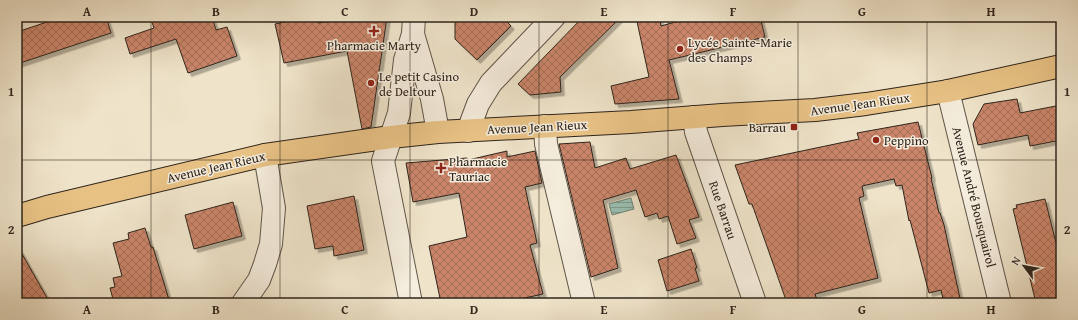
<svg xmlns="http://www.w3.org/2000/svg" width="1078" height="320" viewBox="0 0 1078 320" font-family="'Gentium Book Plus',serif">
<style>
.water{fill:url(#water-rules);stroke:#6f8176}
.building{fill:url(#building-cross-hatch);stroke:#2e241c;filter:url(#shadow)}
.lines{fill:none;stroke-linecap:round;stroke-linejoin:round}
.minor-casing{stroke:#5e5448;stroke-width:24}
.major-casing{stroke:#2e241c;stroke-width:24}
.minor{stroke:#f5eddd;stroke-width:22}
.major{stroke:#e8c285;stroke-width:22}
.grid{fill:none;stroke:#2e241c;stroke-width:1;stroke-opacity:0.55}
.poi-dot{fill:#8f2418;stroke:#f5eddd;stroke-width:1.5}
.labels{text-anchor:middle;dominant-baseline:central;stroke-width:3;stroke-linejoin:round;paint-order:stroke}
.poi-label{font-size:13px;fill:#2e241c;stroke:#f5eddd;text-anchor:start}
.street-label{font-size:13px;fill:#2e241c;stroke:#f5eddd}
.neatline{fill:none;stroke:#2e241c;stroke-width:1.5}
.grid-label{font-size:13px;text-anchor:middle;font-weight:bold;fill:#2e241c}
</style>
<defs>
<pattern id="water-rules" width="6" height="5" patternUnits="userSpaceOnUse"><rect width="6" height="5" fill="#9abfb2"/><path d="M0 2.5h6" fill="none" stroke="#7e9b90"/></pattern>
<pattern id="building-cross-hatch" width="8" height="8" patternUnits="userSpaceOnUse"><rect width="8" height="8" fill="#ca856a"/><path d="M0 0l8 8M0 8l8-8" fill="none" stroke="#a46d56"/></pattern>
<filter id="shadow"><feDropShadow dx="3.5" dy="3.5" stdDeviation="0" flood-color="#0004"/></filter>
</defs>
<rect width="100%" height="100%" fill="#efe4ca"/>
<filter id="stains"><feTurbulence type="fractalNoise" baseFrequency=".005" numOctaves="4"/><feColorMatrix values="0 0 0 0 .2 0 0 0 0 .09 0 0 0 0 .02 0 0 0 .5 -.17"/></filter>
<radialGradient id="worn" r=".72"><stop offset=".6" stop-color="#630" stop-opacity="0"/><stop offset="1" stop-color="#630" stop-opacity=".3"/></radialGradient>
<path class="water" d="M631 198 634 209 612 215 609 204Z"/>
<g class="building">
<path d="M62 17H106L111 33 17 64V32Z"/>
<path d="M150 17H212L216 30 227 27 237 56 188 73 176 39 130 54 125 38 154 28Z"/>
<path d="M308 17H317L318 23 358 17H387L371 127 362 129 347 51 284 63 275 24Z"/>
<path d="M455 17H502L511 26 477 60 455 39Z"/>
<path d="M583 17H621L560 77 561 92 530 95 518 84Z"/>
<path d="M636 17H659L661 26 693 17H760L765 37 669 60 679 99 615 104 611 86 649 77Z"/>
<path d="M1017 99 1020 113 1061 105V140L1030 146 1028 135 978 145 973 124 984 104Z"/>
<path d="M918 122 932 178H931L939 213H940L944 225 961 303H944L941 290 929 293 910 220 909 221 902 185 896 186 894 179 862 186 864 196 859 198 878 278 815 294 818 303H787L752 204H749L735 165 859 139 857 133Z"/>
<path d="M590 142 595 168 626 158 630 169 676 155 699 217 689 220 696 238 677 244 668 216 659 219 657 213 645 217 636 190 603 200 618 268 591 277 559 144Z"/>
<path d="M507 151V157L535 151 542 183 525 187 537 243 530 245 543 294 502 303H441L429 246 467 237 459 193 413 202 406 163 467 158 468 160Z"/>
<path d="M354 196 364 250 334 256 333 246 315 249 307 206Z"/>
<path d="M1045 199 1061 263V303H1036L1013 209 1017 208 1016 205Z"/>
<path d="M233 202 242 236 194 249 185 215Z"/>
<path d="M145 228 151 247H153L170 303H114L110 288 115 287 113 278 122 276 113 243 129 239 128 233Z"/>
<path d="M17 245 50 303H17Z"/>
<path d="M691 249 697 268H695L699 281 667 291 658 260Z"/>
</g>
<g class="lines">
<defs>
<g id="minor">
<path d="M413 34 432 99 438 132"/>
<path d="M948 91 1000 303"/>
<path d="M694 117 696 132 755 303"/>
<path d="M545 126 546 144 584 303"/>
<path d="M468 131 478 104 491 83 554 17"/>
<path d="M243 303 259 280 265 264 271 244 274 208 265 155"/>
<path d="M411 303 383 161 399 113 405 60 413 34 414 17"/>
</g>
<path id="major" d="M17 216 47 207 265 155 391 137 438 132 631 122 722 115 815 110 866 104 948 91 1061 66"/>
</defs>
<use href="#minor" class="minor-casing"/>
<use href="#major" class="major-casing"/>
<use href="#minor" class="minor"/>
<use href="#major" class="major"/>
</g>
<path class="grid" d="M151 17V303M280 17V303M410 17V303M539 17V303M668 17V303M798 17V303M927 17V303M17 160H1061"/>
<g class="poi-dot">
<path d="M372 25h4v4h4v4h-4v4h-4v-4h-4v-4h4z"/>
<circle cx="680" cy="49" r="4"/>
<circle cx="371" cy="83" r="4"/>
<rect x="790" y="123" width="8" height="8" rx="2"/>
<circle cx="876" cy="140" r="4"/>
<path d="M439 162h4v4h4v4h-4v4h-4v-4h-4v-4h4z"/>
</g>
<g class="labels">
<g class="poi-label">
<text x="688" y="42">Lycée Sainte-Marie<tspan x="688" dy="15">des Champs</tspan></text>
<text x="374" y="45" text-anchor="middle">Pharmacie Marty</text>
<text x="379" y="76">Le petit Casino<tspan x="379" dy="15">de Deltour</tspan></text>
<text x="786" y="127" text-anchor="end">Barrau</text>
<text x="884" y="140">Peppino</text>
<text x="449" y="161">Pharmacie<tspan x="449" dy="15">Tauriac</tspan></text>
</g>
<g class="street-label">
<text transform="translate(860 104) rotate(-8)">Avenue Jean Rieux</text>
<text transform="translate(537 127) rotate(-3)">Avenue Jean Rieux</text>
<text transform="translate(216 167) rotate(-13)">Avenue Jean Rieux</text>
<text transform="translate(974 197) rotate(76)">Avenue André Bousquairol</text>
<text transform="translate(723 210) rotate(71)">Rue Barrau</text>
</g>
</g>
<rect width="1078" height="320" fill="none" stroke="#efe4ca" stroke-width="44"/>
<g transform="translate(1024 266) rotate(302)" stroke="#f5eddd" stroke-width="3" paint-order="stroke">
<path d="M0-3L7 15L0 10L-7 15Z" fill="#2e241c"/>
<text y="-6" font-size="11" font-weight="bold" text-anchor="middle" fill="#2e241c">N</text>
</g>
<rect x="22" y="22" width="1034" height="276" class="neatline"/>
<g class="grid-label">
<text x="87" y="16">A</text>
<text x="216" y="16">B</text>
<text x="345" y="16">C</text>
<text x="474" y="16">D</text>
<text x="604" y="16">E</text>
<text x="733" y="16">F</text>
<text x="862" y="16">G</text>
<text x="991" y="16">H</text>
<text x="11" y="96">1</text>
<text x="1067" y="96">1</text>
<text x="11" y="234">2</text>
<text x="1067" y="234">2</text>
<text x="87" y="314">A</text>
<text x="216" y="314">B</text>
<text x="345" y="314">C</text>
<text x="474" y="314">D</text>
<text x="604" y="314">E</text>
<text x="733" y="314">F</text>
<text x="862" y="314">G</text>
<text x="991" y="314">H</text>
</g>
<rect width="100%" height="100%" filter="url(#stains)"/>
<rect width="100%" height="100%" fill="url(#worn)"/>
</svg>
